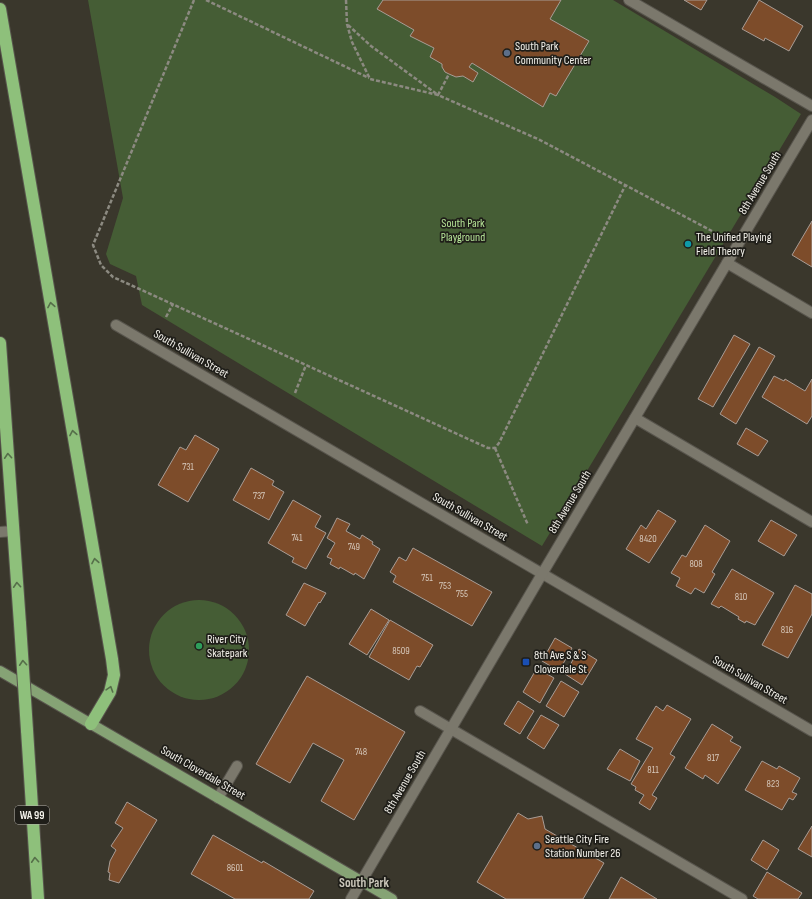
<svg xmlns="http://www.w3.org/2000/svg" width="812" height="899" viewBox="0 0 812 899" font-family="'Sofia Sans Condensed',sans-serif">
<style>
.green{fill:#455d35}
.building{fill:#7d4c2a;stroke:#a89c95}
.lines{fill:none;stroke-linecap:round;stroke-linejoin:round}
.minor-casing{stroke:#58554d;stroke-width:12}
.major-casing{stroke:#58554d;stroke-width:12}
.highway-casing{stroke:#58554d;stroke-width:14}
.path{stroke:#8c8a81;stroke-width:2.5;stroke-dasharray:4 2;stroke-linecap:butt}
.minor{stroke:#7b786c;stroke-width:10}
.major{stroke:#86a375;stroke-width:10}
.highway{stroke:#8ec07b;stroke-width:12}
.highway-bridge-casing{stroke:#58554d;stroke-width:14;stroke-linecap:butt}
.highway-bridge{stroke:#8ec07b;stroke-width:12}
.oneway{stroke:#566f4a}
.service-dot{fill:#5c6f8a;stroke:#1f1e19;stroke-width:1.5}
.culture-dot{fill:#0f9aa8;stroke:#1f1e19;stroke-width:1.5}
.leisure-dot{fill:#2e9e5b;stroke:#1f1e19;stroke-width:1.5}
.transit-dot{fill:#1a4fb4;stroke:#1f1e19;stroke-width:1.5}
.labels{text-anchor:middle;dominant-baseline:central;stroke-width:3.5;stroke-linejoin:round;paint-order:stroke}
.number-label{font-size:10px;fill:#d6c8bb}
.shield{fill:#1f1e19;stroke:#b4b2ac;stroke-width:1}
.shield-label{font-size:11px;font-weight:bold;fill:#f4f2eb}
.poi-label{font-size:12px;fill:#f4f2eb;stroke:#1f1e19;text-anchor:start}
.street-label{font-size:12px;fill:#f4f2eb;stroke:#1f1e19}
.park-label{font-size:12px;fill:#b5e397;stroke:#1f1e19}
.neighbourhood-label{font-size:13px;font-weight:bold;fill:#cac6ba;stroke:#1f1e19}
</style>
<rect width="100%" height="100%" fill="#3a372c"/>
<g class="green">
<path d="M88 0H613L775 97 801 114 542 546 142 305 136 276 110 264 106 254 123 198Z"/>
<circle cx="199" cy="650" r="50"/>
</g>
<g class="building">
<path d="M383 0H561L550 19 589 41 556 96 550 93 543 107 472 63 469 67 478 73 473 82 463 76 456 77 449 74 445 72 442 67V64L430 57 434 48 410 36 414 30 377 9Z"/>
<path d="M684 0H707L701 10Z"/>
<path d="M759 0 803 26 789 51 765 38 764 41 742 29Z"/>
<path d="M812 221V267L792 255Z"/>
<path d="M734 335 750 344 713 407 698 399Z"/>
<path d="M759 347 775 356 736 424 720 414Z"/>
<path d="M774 376 784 381 785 379 805 391 812 379V416L807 424 762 397Z"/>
<path d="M746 428 768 441 758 456 737 444Z"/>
<path d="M195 435 219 449 188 502 158 485 180 447 186 450Z"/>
<path d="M251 468 274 481 272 485 284 492 269 520 233 500Z"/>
<path d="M293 500 321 516 315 527 326 533 306 569 292 562 294 558 268 543Z"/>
<path d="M658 510 676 521 649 563 626 549 641 525 646 529Z"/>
<path d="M337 518 350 524 346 531 360 539 362 535 373 542 372 544 380 549 364 579 355 573 354 575 340 567 339 569 330 564 332 559 327 557 335 543 327 538Z"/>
<path d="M771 520 797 535 784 556 758 541Z"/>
<path d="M705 525 730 541 712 572 715 574 704 593 695 588 691 594 676 586 680 578 671 573 682 555 686 557Z"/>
<path d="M413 548 492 592 472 626 393 582 396 576 390 572 399 557 406 561Z"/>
<path d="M732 569 774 593 755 625 746 621 745 623 738 619 739 617 721 606 719 608 711 604Z"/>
<path d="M304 583 326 593 320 603 319 602 305 626 286 615Z"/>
<path d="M795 585 812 594V614L788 658 762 645Z"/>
<path d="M371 609 389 620 367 655 349 644Z"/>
<path d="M390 620 433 645 420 667 417 666 409 680 369 657Z"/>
<path d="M555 638 572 648 559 671 542 661Z"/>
<path d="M579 649 597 660 582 685 565 674Z"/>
<path d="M537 668 554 678 540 703 523 692Z"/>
<path d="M307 676 405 732 354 820 321 801 344 760 313 743 290 783 256 764Z"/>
<path d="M561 681 579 692 564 717 546 706Z"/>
<path d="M518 701 534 711 520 734 504 724Z"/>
<path d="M667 705 691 719 670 754 675 757 652 795 657 798 650 810 639 803 644 795 635 790 636 787 631 784 653 748 636 739 656 706 663 711Z"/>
<path d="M541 715 559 725 544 749 527 738Z"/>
<path d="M712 724 733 737 730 741 741 747 718 784 705 775 703 779 685 768Z"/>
<path d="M620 749 640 761 630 781 607 769Z"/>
<path d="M762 761 777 769 779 766 800 778 792 792 797 794 793 800 789 798 782 810 745 790Z"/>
<path d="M127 802 157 820 119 883 109 880 110 873 108 872 110 861 116 850 111 846 123 828 115 823Z"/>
<path d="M518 813 528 819 542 816 545 829 604 863 583 899H506L477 882Z"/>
<path d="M812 826V857L798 849Z"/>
<path d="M213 835 262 863 263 861 314 891 309 899H235L191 874Z"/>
<path d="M763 840 779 850 767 870 751 860Z"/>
<path d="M767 872 802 893 798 899H758L753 896Z"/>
<path d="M621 877 657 899H609Z"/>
</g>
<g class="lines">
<defs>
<g id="minor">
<path d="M629 0 812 106"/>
<path d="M727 263 812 313"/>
<path d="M116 325 812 731"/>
<path d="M635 418 812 522"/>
<path d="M0 532 13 531"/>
<path d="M420 711 742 899"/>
<path d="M218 798 237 766"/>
<path d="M351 899 542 574 812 120"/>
</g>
<path id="major" d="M0 671 392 899"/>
<g id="highway">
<path d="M0 9 112 659 114 675 110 692 91 724"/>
<path d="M0 343 20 624"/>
<path d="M27 730 38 899"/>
</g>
</defs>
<use href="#minor" class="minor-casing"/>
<use href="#major" class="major-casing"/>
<use href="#highway" class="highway-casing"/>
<g class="path">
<path d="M194 0 93 245 101 265 113 277 488 448H495L499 443 625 186"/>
<path d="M206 0 369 78"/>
<path d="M346 0 347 24 352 42 370 79 438 95 540 140 712 231"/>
<path d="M348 25 371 46 438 95 449 74"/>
<path d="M166 317 173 304"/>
<path d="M295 393 306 365"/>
<path d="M495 448 528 525"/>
</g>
<use href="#minor" class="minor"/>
<use href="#major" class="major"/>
<use href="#highway" class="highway"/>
<defs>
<path id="highway-bridge" d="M20 624 27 730"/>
</defs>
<use href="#highway-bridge" class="highway-bridge-casing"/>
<use href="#highway-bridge" class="highway-bridge"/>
</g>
<defs><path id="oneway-chevron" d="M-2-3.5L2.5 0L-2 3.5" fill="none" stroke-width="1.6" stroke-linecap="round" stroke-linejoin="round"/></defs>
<g class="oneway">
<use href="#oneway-chevron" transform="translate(51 305) rotate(-100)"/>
<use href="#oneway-chevron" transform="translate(73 433) rotate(-100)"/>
<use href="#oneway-chevron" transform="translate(8 456) rotate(-94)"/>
<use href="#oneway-chevron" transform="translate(95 561) rotate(-100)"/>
<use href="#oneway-chevron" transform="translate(17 585) rotate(-94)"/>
<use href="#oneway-chevron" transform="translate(23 663) rotate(-94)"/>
<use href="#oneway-chevron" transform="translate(110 689) rotate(-72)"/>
<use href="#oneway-chevron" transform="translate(35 860) rotate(-94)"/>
</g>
<g class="service-dot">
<circle cx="507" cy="53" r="4"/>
<circle cx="537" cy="846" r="4"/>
</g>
<circle class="culture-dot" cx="688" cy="244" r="4"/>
<circle class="leisure-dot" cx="199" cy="646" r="4"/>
<rect class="transit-dot" x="522" y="658" width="8" height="8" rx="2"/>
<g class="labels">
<g class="number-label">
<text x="188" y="467">731</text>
<text x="259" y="496">737</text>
<text x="297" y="538">741</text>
<text x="648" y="539">8420</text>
<text x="354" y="547">749</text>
<text x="696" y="564">808</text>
<text x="427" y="578">751</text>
<text x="445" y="586">753</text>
<text x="462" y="594">755</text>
<text x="741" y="597">810</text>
<text x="787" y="630">816</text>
<text x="401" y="651">8509</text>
<text x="361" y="752">748</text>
<text x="713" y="758">817</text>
<text x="653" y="770">811</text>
<text x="773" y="784">823</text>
<text x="235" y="868">8601</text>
</g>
<rect class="shield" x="15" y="806" width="34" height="18" rx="3"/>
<g class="shield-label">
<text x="32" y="815">WA 99</text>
</g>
<g class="poi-label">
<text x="515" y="46">South Park<tspan x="515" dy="14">Community Center</tspan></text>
<text x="696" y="237">The Unified Playing<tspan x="696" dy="14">Field Theory</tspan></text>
<text x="207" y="639">River City<tspan x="207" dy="14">Skatepark</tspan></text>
<text x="534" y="655">8th Ave S &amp; S<tspan x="534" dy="14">Cloverdale St</tspan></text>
<text x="545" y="839">Seattle City Fire<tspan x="545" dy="14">Station Number 26</tspan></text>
</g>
<g class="street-label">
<text transform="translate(760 183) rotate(-59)">8th Avenue South</text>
<text transform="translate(191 354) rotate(30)">South Sullivan Street</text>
<text transform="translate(570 502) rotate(-59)">8th Avenue South</text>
<text transform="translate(470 517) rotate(30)">South Sullivan Street</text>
<text transform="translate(750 680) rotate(30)">South Sullivan Street</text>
<text transform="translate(203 773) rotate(30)">South Cloverdale Street</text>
<text transform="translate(405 782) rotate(-60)">8th Avenue South</text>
</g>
<g class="park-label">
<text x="463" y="223">South Park<tspan x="463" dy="14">Playground</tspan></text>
</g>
<g class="neighbourhood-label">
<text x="364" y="883">South Park</text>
</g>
</g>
</svg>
